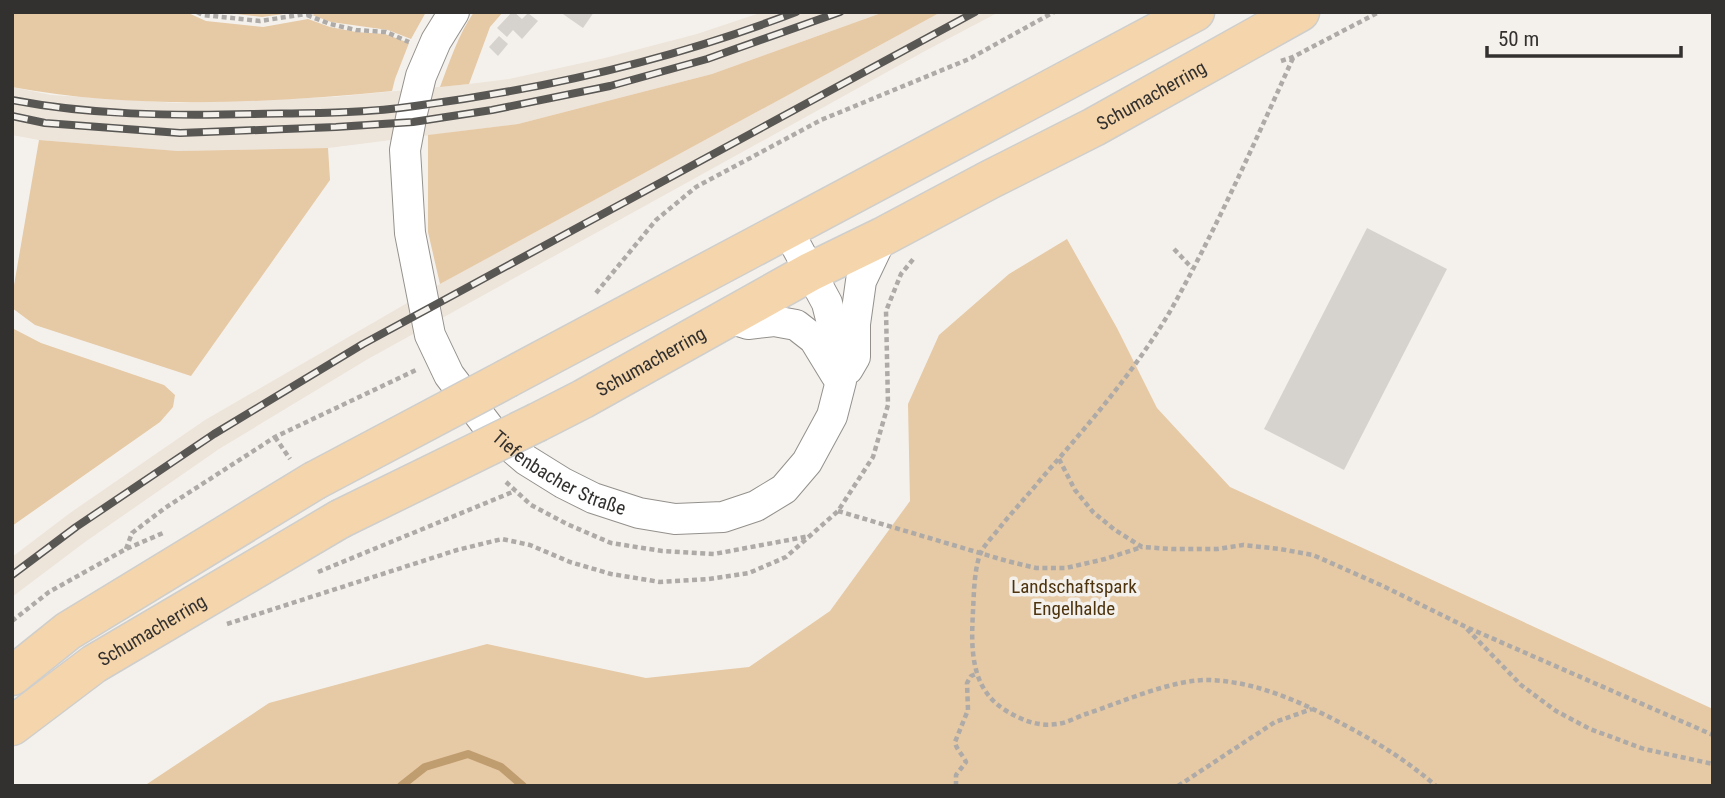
<svg xmlns="http://www.w3.org/2000/svg" width="1725" height="798" viewBox="0 0 1725 798" font-family="'Roboto Condensed',sans-serif">
<style>
.built{fill:#ede4da}
.green{fill:#e6c9a5}
.lines{fill:none;stroke-linecap:round;stroke-linejoin:round}
.stream{stroke:#c09d6f;stroke-width:8}
.building{fill:#d6d3ce}
.street-casing{stroke:#94918d;stroke-width:32}
.primary-casing{stroke:#cececd;stroke-width:41}
.path{stroke:#adaaa7;stroke-width:4.5;stroke-dasharray:5 3.5;stroke-linecap:butt}
.street{stroke:#fff;stroke-width:30}
.primary{stroke:#f5d5ab;stroke-width:38}
.rail-casing{stroke:#595754;stroke-width:8}
.rail{stroke:#f4f1ec;stroke-width:5;stroke-dasharray:16;stroke-linecap:butt}
.primary-bridge-casing{stroke:#cececd;stroke-width:41;stroke-linecap:butt}
.primary-bridge{stroke:#f5d5ab;stroke-width:38}
.labels{text-anchor:middle;dominant-baseline:central;stroke-width:7;stroke-linejoin:round;paint-order:stroke}
.street-label{font-size:19px;fill:#33312f;stroke:#f4f1ec}
.park-label{font-size:19px;fill:#4d330e;stroke:#f4f1ec}
</style>
<rect width="100%" height="100%" fill="#f4f1ec"/>
<g class="built">
<path d="M763 12H884L712 74 518 124 328 148 178 151 39 140 12 135V87L51 95 177 103 334 97 469 84 509 79 605 58 697 34Z"/>
<path d="M941 12H999L925 51 368 359 219 449 85 542 12 597V557L70 513 205 420 440 284Z"/>
</g>
<g class="green">
<path d="M12 12H186L206 21 263 27 308 19 330 27 356 32 385 34 409 43 395 79 392 91C268 103 135 110 12 87Z"/>
<path d="M218 12H298L262 17Z"/>
<path d="M319 12H426L411 39 388 30 331 22 312 15Z"/>
<path d="M474 12H503L490 27 469 84 440 87C450 61 458 35 474 12Z"/>
<path d="M884 12H941L440 284 428 232V135L518 124 712 74Z"/>
<path d="M39 140 178 151 328 148 330 180 191 376 35 325 12 308V297Z"/>
<path d="M1067 239 1117 328 1157 408 1230 487 1713 709V786H144L269 703 487 644 646 678 749 667 830 611 910 501 908 404 939 335 1009 274Z"/>
<path d="M12 328 41 343 164 385 175 395 173 407 160 422 12 526Z"/>
</g>
<g class="lines">
<path class="stream" d="M401 786 425 767 468 754 501 767 523 786"/>
</g>
<g class="building">
<path d="M512 12H514L522 19 528 13 538 21 522 39 513 30 507 37 497 28Z"/>
<path d="M560 12H594L583 28Z"/>
<path d="M499 36 508 44 498 56 489 47Z"/>
<path d="M1367 228 1447 269 1344 470 1264 429Z"/>
</g>
<g class="lines">
<defs>
<g id="street">
<path id="s1" d="M454 12 436 41 421 76 412 113 405 150 410 233 430 335 449 375 490 429 526 460 563 483 593 498 639 513 675 519 723 517 756 506 784 489 807 462 832 416 841 381 839 351 827 303 787 229"/>
<path d="M729 318 748 324 774 321 796 325 814 339 836 375"/>
<path d="M848 369 855 357V324L861 281 882 237"/>
</g>
<g id="primary">
<path d="M508 378 1195 12"/>
<path id="s2" d="M538 422 583 399 810 272 882 237 989 180 1094 127 1300 12"/>
<path d="M12 676 68 631 314 481"/>
<path id="s3" d="M12 726 94 664 340 519"/>
</g>
</defs>
<use href="#street" class="street-casing"/>
<use href="#primary" class="primary-casing"/>
<g class="path">
<path d="M197 12 203 15 260 21 306 14 311 12"/>
<path d="M307 15 330 24 356 30 386 32 409 42"/>
<path d="M1293 58C1255 142 1217 227 1172 308 1136 370 1088 425 1041 479 1028 495 1014 510 1001 526 995 534 987 542 982 550 974 566 974 593 973 611 971 648 970 688 1005 710 1021 720 1038 727 1057 724 1067 723 1077 717 1086 714 1122 702 1173 679 1210 680 1255 682 1294 699 1333 719 1370 738 1404 758 1436 786"/>
<path d="M1281 61 1293 57 1379 12"/>
<path d="M1174 249 1192 268"/>
<path d="M596 293 656 220 696 187 821 120 969 59 1054 12"/>
<path d="M275 437 290 459"/>
<path d="M1059 459 1075 490 1093 512 1115 530 1142 547 1172 549H1217L1243 545 1280 549 1313 555 1383 586 1464 626 1713 735"/>
<path d="M506 482 531 505 567 524 611 543 662 551 714 554 810 536"/>
<path d="M838 511 1007 561 1036 568H1066L1105 559 1142 547"/>
<path d="M126 549 132 533 165 508 275 437 416 370"/>
<path d="M318 572 515 491"/>
<path d="M12 621 49 592 126 549 163 533"/>
<path d="M227 624 457 550 502 539 530 545 570 562 611 574 660 582 709 579 749 573 786 557 838 511 873 457 888 405 886 311 901 274 915 257"/>
<path d="M1467 629 1521 685 1556 711 1590 729 1644 749 1713 764"/>
<path d="M956 786V775L966 762C963 755 956 749 955 742L968 710 967 683 971 676 976 674"/>
<path d="M1178 786 1275 722 1312 709"/>
</g>
<use href="#street" class="street"/>
<use href="#primary" class="primary"/>
<defs>
<g id="rail">
<path d="M12 100C90 115 171 116 251 114 305 113 361 114 415 106 545 89 674 59 796 12"/>
<path d="M12 116 45 123 180 133 336 127 413 122 492 110 610 86 707 59 840 12"/>
<path d="M12 575 76 527 214 434 363 344 975 12"/>
</g>
</defs>
<use href="#rail" class="rail-casing"/>
<use href="#rail" class="rail"/>
<defs>
<g id="primary-bridge">
<path d="M314 481 508 378"/>
<path d="M340 519 538 422"/>
</g>
</defs>
<use href="#primary-bridge" class="primary-bridge-casing"/>
<use href="#primary-bridge" class="primary-bridge"/>
</g>
<g class="labels">
<g class="street-label">
<text stroke="none"><textPath href="#s2" startOffset="695">Schumacherring</textPath></text>
<text stroke="none"><textPath href="#s2" startOffset="128">Schumacherring</textPath></text>
<text stroke="none"><textPath href="#s1" startOffset="530">Tiefenbacher Straße</textPath></text>
<text stroke="none"><textPath href="#s3" startOffset="170">Schumacherring</textPath></text>
</g>
<g class="park-label">
<text x="1074" y="586">Landschaftspark<tspan x="1074" dy="22">Engelhalde</tspan></text>
</g>
</g>
<rect width="1725" height="798" fill="none" stroke="#33312f" stroke-width="28"/>
<path d="M1487 46v10h194v-10" fill="none" stroke="#33312f" stroke-width="3.5"/>
<text x="1498" y="46" font-size="21" fill="#33312f" stroke="#f4f1ec" stroke-width="5" paint-order="stroke">50 m</text>
</svg>
